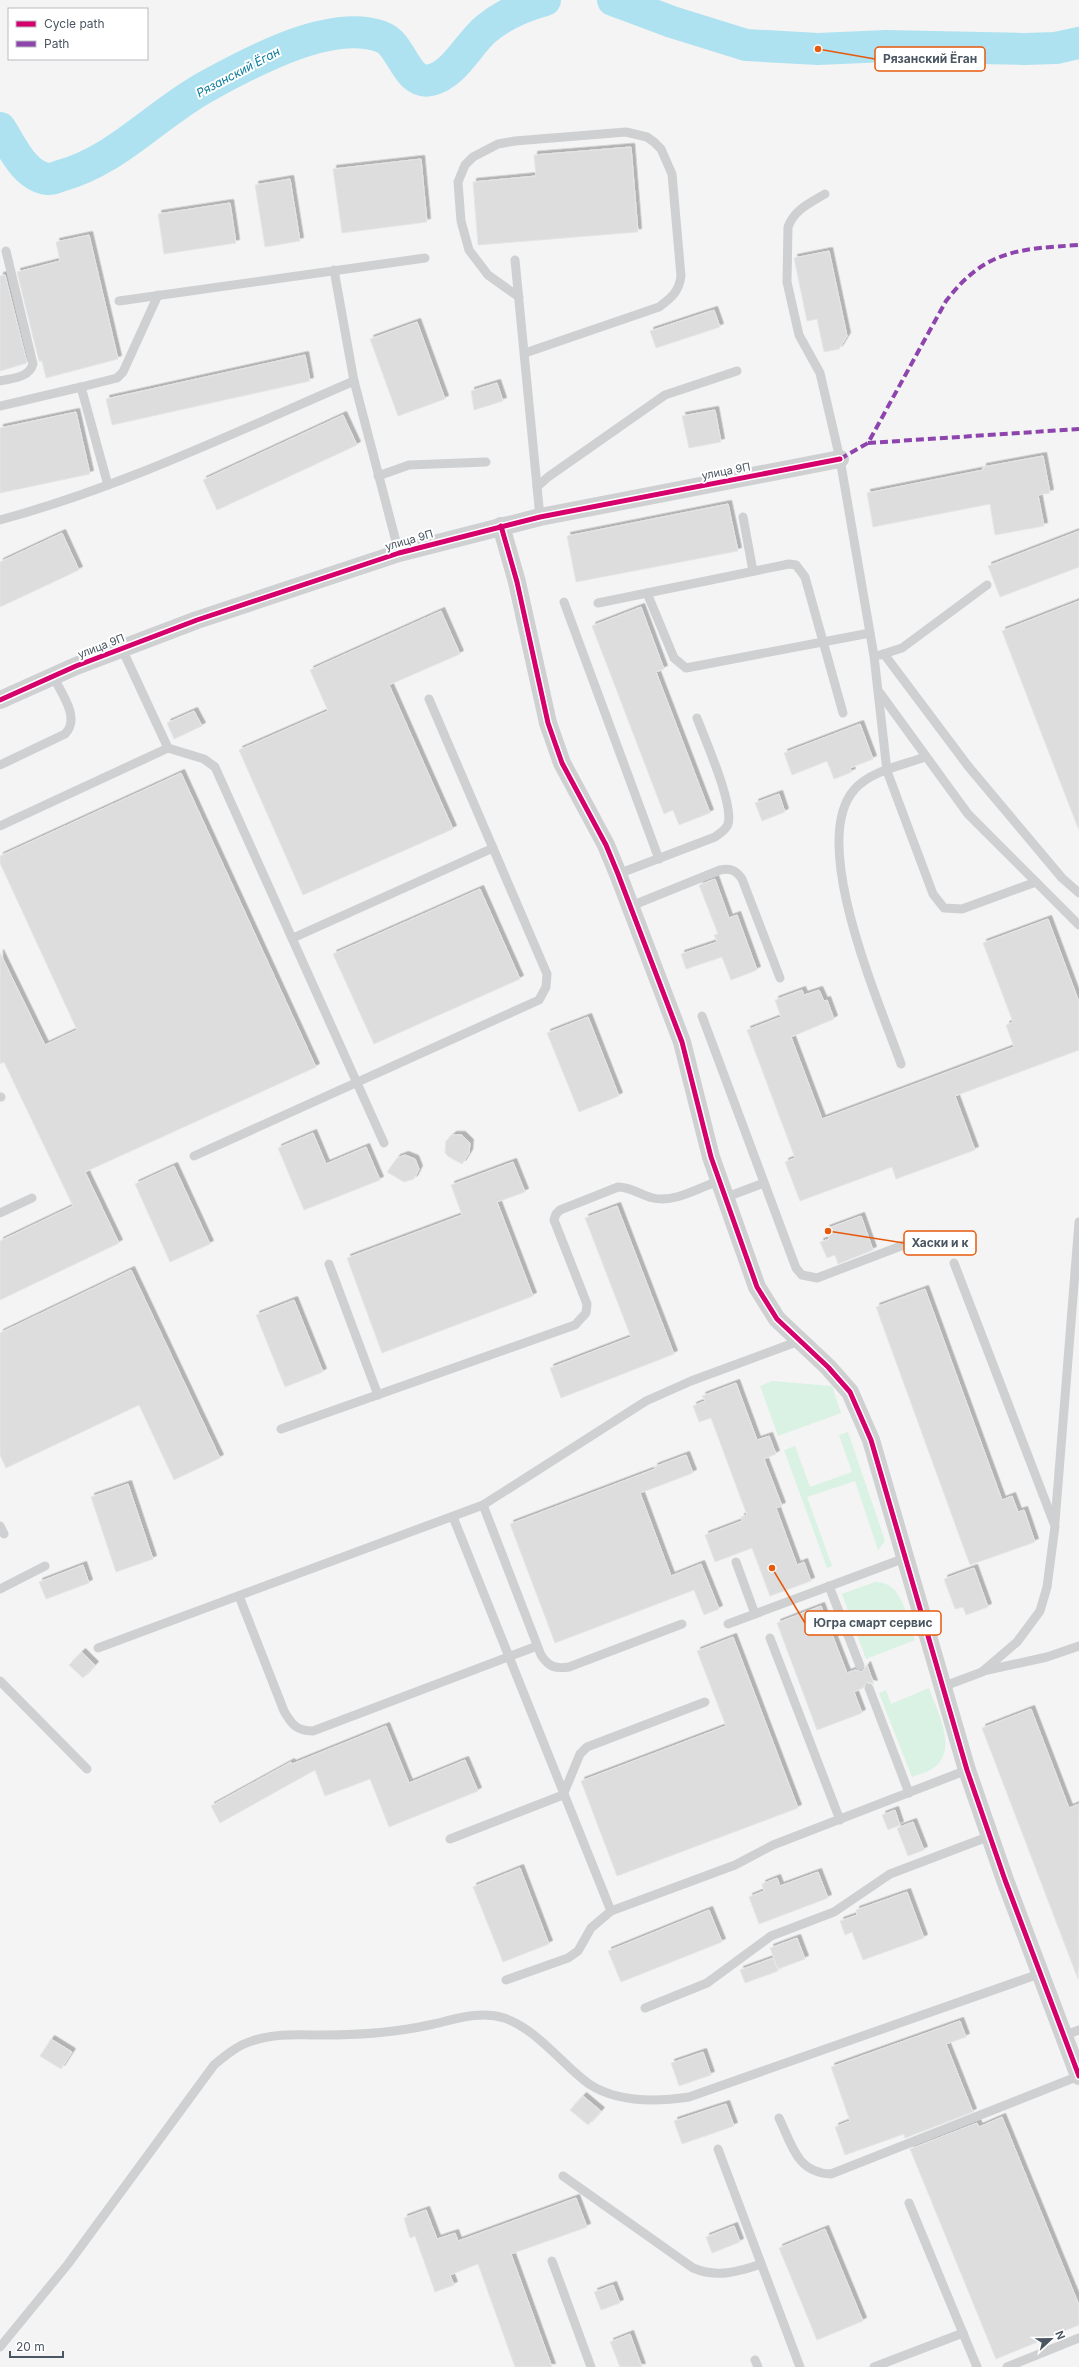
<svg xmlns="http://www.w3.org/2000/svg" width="1079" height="2367" viewBox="0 0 1079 2367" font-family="Inter,sans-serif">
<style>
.green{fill:#d9f2e3}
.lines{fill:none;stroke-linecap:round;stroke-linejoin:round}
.river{stroke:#aee2f0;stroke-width:32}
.building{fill:#ddddde;stroke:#e5e6e7;filter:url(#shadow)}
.lane{stroke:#ced0d2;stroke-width:9}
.street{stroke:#ced0d2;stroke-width:18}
.quiet{stroke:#8e44ad;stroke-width:4;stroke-dasharray:8 4;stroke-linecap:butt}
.cycleway-casing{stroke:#fff;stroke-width:8}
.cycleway{stroke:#d6006c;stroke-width:5}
.labels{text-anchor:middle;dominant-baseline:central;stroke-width:4;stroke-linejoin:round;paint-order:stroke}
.street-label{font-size:11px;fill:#4a5661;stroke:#fff}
.water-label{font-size:12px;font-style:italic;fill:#0c7c9b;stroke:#fff}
.leader{fill:none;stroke:#e8590c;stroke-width:1.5}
.callout-dot{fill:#e8590c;stroke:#fff;stroke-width:1.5}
.callout{fill:#fff;stroke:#e8590c;stroke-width:1.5}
.callout-label{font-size:12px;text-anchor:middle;font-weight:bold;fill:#4a5661}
</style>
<defs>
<filter id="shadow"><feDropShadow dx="3.5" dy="-3.5" stdDeviation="0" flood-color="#0004"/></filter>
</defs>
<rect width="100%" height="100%" fill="#f4f4f4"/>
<g class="green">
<path d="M772 1381 832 1386 841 1413 778 1436 760 1386Z"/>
<path d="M848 1432 885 1541 878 1550 855 1481 807 1497 832 1566 827 1568 784 1450 795 1446 810 1487 852 1472 839 1435Z"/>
<path d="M875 1582C903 1581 907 1619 915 1640L866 1659 842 1594Z"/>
<path d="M929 1688C936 1709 957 1746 937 1765 931 1771 920 1774 912 1777L879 1693 886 1690 891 1704Z"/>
</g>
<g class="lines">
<g class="river">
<path d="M613 0 672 22 746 45 818 49 886 46 1024 49 1056 48 1079 43"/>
<path d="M0 128C12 146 24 176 48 179 51 180 57 177 60 176 117 161 158 112 209 85 253 61 332 18 382 37 402 44 406 86 431 80 455 74 469 43 486 29 504 14 523 6 545 0"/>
</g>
</g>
<g class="building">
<path d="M631 147 638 232 478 245 473 182 536 176 534 155Z"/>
<path d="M421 159 427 222 342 233 333 169Z"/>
<path d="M290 179 300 241 265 247 255 185Z"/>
<path d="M230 203 236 243 164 254 158 214Z"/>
<path d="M89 235 118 359 46 378 42 361H39L17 272 60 261 56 242Z"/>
<path d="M829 251 847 336 839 349 824 352 817 319 807 321 794 258Z"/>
<path d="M5 275 27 363 0 371V276Z"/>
<path d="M714 310 720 327 656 348 650 331Z"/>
<path d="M417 322 445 399 398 416 370 339Z"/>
<path d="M305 355 310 381 112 425 106 399Z"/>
<path d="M497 383 503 401 474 410 471 391Z"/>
<path d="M715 410 721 442 689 448 682 416Z"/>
<path d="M76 412 90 474 0 493V428Z"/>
<path d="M343 415 357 445 217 510 203 480Z"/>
<path d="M1043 456 1050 493 1038 495 1044 526 995 535 990 504 873 527 867 493 983 470V467Z"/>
<path d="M728 504 738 551 576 582 567 536Z"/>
<path d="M1079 531V567L1000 597 988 566Z"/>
<path d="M62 533 79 570 0 607V562Z"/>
<path d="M1079 601V828H1078L1002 631Z"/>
<path d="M641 607 664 669 656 672 710 813 679 825 673 810 664 814 592 626Z"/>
<path d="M441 611 460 654 389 685 453 829 303 895 239 750 328 711 310 670Z"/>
<path d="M194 711 202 726 174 739 167 723Z"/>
<path d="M860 724 873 759 850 768 852 772 834 779 827 761 792 775 784 753Z"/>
<path d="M181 773 316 1067 85 1172 119 1243 0 1300V1241L73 1206 4 1062 0 1064V953L45 1045 77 1030 0 863V856Z"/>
<path d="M779 794 785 812 762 821 755 803Z"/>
<path d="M715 879 729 918 737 915 757 970 731 980 722 957 686 969 681 954 717 942 714 935 718 934 699 885Z"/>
<path d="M480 889 520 979 374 1044 333 954Z"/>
<path d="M1048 919 1079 1002V1050L955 1096 975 1150 896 1179 892 1167 800 1201 785 1162 795 1158 747 1030 781 1017 775 1000 802 990 804 995 819 990 824 1001 827 1000 834 1019 791 1037 822 1119 1014 1047 1006 1025 1013 1022 983 943Z"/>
<path d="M588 1017 619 1096 579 1112 547 1033Z"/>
<path d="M313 1133 326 1164 366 1147 380 1180 304 1210 278 1148Z"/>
<path d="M453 1135H462L470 1143 469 1153 462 1164 449 1157 445 1153 446 1141Z"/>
<path d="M405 1155 415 1159 419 1169 414 1179 404 1182 387 1172 397 1158Z"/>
<path d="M513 1162 525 1192 497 1202 533 1296 382 1353 347 1258 462 1215 451 1185Z"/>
<path d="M174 1166 210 1244 170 1262 135 1184Z"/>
<path d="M617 1206 674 1354 561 1398 550 1368 631 1337 585 1218Z"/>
<path d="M861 1216 873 1250 838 1264 835 1255 827 1258 820 1242 829 1239 826 1229Z"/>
<path d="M131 1270 220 1458 174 1480 139 1405 6 1468 0 1455V1333Z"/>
<path d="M925 1289 1002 1500 1012 1496 1018 1512 1024 1510 1035 1542 970 1565 876 1307Z"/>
<path d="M294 1300 323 1372 285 1387 256 1315Z"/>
<path d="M736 1383 757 1440 769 1436 776 1454 764 1459 782 1506 776 1508 797 1565 804 1562 811 1581 770 1596 752 1548 715 1562 705 1535 742 1521 741 1517 747 1515 711 1418 699 1422 693 1406 705 1401 702 1396Z"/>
<path d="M686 1455 693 1473 640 1493 671 1576 701 1564 719 1609 704 1615 694 1590 555 1643 510 1524 655 1469 654 1467Z"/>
<path d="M128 1484 153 1559 116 1572 91 1497Z"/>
<path d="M83 1565 89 1583 46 1599 39 1582Z"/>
<path d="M974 1568 988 1607 966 1615 963 1607 955 1609 944 1579Z"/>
<path d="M821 1606 847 1673 855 1670 862 1672 867 1665 874 1684 867 1682 863 1688 854 1692 862 1713 817 1730 777 1623Z"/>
<path d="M733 1637 798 1808 617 1876 581 1781 726 1726 697 1651Z"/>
<path d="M82 1652 95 1665 83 1678 69 1665Z"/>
<path d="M1031 1709 1069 1808 1079 1804 1078 1979 982 1728Z"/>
<path d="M386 1726 409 1783 465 1760 478 1791 389 1827 370 1779 325 1796 315 1770 220 1823 211 1806 291 1762 292 1764Z"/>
<path d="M895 1810 900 1825 888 1830 882 1815Z"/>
<path d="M913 1822 924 1850 908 1856 897 1828Z"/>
<path d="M520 1868 549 1944 503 1962 473 1887Z"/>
<path d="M818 1872 828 1898 759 1924 749 1897 764 1891 762 1884 777 1878 780 1886Z"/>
<path d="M907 1892 924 1938 863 1960 852 1932 845 1935 840 1921 857 1915 856 1910Z"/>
<path d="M709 1910 722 1942 621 1982 608 1951Z"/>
<path d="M797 1938 805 1959 778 1969 770 1948Z"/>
<path d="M773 1958 778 1971 745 1983 740 1970Z"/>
<path d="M960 2021 966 2037 946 2044 973 2112 905 2138 904 2134 845 2155 835 2127 850 2121 831 2067Z"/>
<path d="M51 2039 72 2052 61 2069 40 2056Z"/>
<path d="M703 2052 711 2075 679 2086 671 2063Z"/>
<path d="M583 2096 601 2111 588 2125 570 2110Z"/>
<path d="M726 2104 734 2126 682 2144 674 2121Z"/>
<path d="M1002 2117 1079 2305V2325L996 2359 910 2149 977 2123 979 2127Z"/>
<path d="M576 2198 587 2227 511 2254 552 2367H515L478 2264 450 2275 454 2285 435 2292 415 2236 410 2238 404 2218 426 2210 437 2239 455 2233 458 2241Z"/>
<path d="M734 2226 740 2242 712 2253 706 2237Z"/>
<path d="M825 2229 863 2321 817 2340 779 2248Z"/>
<path d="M613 2285 620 2303 601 2310 594 2292Z"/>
<path d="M630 2334 642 2367H620L610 2342Z"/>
</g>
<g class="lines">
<g class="lane">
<path d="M825 194C810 203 794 210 788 227L787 282 799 335 820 373 840 459 874 656 887 771 933 894 944 908 962 909 1036 882"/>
<path d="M515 260 540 517"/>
<path d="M334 270 354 381 399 553"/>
<path d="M519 297 488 275 469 250 461 221 458 182 465 165 473 157 498 144 515 141 626 132 647 137 654 142 661 149 672 174 681 276C679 292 671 298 659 307L525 353"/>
<path d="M119 301 425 258"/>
<path d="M0 381C12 378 29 378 33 364L6 251"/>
<path d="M0 406 81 387"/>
<path d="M378 476 409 465 486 462"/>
<path d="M108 485 81 387 117 378 123 372 158 295"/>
<path d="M537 487 548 477 665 395 737 371"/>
<path d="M743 517 753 571"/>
<path d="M0 520C122 487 238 431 354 381"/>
<path d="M647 593 789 564 796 565 805 577 843 713"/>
<path d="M564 602 659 859"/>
<path d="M598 603 647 593 674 658 686 668 870 633"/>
<path d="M122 649 168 748"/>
<path d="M884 654 968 766 1062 878 1079 893"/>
<path d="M880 655 902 648 987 585"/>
<path d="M880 693 968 814 1079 925"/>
<path d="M0 765 65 734C81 718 61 693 53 676"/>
<path d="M0 826 168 748 204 759 215 767 384 1143"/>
<path d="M618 874 715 837C720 833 726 830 728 824 734 804 705 740 697 718"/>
<path d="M631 906 720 870C730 868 736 870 742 879L780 978"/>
<path d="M293 938 493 848"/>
<path d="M702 1016 796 1268 802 1275 817 1278 930 1235"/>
<path d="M901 1064C880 1004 808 843 854 790 870 771 903 765 925 757"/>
<path d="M0 1097H1"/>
<path d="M194 1156 539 1000 546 987 547 974 429 699"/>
<path d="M724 1198 764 1183"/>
<path d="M0 1213 32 1198"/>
<path d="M329 1264 378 1395"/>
<path d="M281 1429 575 1325 586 1313 587 1304 554 1220 556 1214 560 1210 618 1187C631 1187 641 1195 653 1198 674 1203 699 1188 718 1181"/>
<path d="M483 1505 541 1655C549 1667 555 1669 569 1667L682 1624"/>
<path d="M453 1517 611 1911"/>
<path d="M1055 1522 1079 1222"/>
<path d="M0 1526 4 1534"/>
<path d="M736 1562 755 1614"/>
<path d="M829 1586 860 1666"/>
<path d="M0 1589 45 1566"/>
<path d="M239 1596 284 1711C292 1725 297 1731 313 1731L537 1646"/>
<path d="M728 1624 905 1558"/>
<path d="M770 1638 840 1820"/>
<path d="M98 1648 483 1505 646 1401 691 1381 799 1341"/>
<path d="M983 1671 1047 1657 1079 1646"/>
<path d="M0 1681 87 1769"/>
<path d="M942 1687 982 1672 1017 1642 1040 1611 1047 1587 1055 1526 954 1263"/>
<path d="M869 1688 909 1793"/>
<path d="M450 1839 563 1795 580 1754 587 1747 705 1702"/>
<path d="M506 1980 568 1958 578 1951 591 1928 611 1911 735 1865 773 1845 967 1770"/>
<path d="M645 2008 707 1983 771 1936 834 1912 890 1874 990 1836"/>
<path d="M1063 2036 1079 2030"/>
<path d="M779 2118C792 2145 797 2173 831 2174L1079 2076"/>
<path d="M718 2149 800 2367"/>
<path d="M563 2176 693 2268C717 2278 738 2272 761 2264"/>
<path d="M909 2203 977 2367"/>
<path d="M552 2261 591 2367"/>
<path d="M0 2347 68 2264 214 2065C226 2055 238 2045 252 2041 275 2033 300 2035 324 2035 357 2035 398 2032 429 2025 453 2020 479 2010 504 2018 522 2024 537 2037 551 2050 563 2061 576 2075 589 2084 618 2103 656 2102 689 2097L1039 1974"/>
<path d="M755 2360 758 2367"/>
<path d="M874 2367 963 2333"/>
<path d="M1007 2367 1079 2338"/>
</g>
<g class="street">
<path d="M501 526 517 582 548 723 562 763 606 845 618 874 682 1042 711 1157 757 1287 777 1319 828 1367 850 1392 871 1440 967 1770 1005 1880 1079 2076"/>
<path d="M0 700 76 666 197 620 399 553 540 517 840 459"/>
</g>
<g class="quiet">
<path d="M868 443 1079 429"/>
<path d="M840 459 868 443 946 301C985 250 1018 249 1079 245"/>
</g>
<defs>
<g id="cycleway">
<path d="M501 526 517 582 548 723 562 763 606 845 618 874 682 1042 711 1157 757 1287 777 1319 828 1367 850 1392 871 1440 967 1770 1005 1880 1079 2076"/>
<path d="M0 700 76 666 197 620 399 553 540 517 840 459"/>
</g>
</defs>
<use href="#cycleway" class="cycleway-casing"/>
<use href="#cycleway" class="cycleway"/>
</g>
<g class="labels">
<g class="street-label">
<text transform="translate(726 471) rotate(-11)">улица 9П</text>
<text transform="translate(409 540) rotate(-16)">улица 9П</text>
<text transform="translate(101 646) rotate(-21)">улица 9П</text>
</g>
<g class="water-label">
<text transform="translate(238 72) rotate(-28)">Рязанский Ёган</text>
</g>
</g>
<path class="leader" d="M818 49L875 59M828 1231L904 1243M772 1568L805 1623"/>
<g class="callout-dot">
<circle cx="818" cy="49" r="4"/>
<circle cx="828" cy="1231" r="4"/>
<circle cx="772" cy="1568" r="4"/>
</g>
<g class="callout">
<rect x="875" y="47" width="110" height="24" rx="4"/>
<rect x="904" y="1231" width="72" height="24" rx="4"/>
<rect x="805" y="1611" width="136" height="24" rx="4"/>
</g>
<g class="callout-label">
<text x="930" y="63">Рязанский Ёган</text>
<text x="940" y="1247">Хаски и к</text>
<text x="873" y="1627">Югра смарт сервис</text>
</g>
<rect x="8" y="8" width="140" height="52" fill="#ffffff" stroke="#b7bbc0"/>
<rect x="16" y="21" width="20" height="6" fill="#d6006c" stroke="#b7bbc0"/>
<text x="44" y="28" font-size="12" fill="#4a5661">Cycle path</text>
<rect x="16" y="41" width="20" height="6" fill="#8e44ad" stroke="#b7bbc0"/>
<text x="44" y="48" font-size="12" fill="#4a5661">Path</text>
<g transform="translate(1051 2339) rotate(68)" stroke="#ffffff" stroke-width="3" paint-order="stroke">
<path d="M0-3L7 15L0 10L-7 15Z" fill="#4a5661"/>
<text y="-6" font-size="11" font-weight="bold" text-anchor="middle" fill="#4a5661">N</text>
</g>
<path d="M10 2351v6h53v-6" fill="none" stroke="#4a5661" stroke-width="2"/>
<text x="16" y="2351" font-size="12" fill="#4a5661" stroke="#ffffff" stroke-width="3" paint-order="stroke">20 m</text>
</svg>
